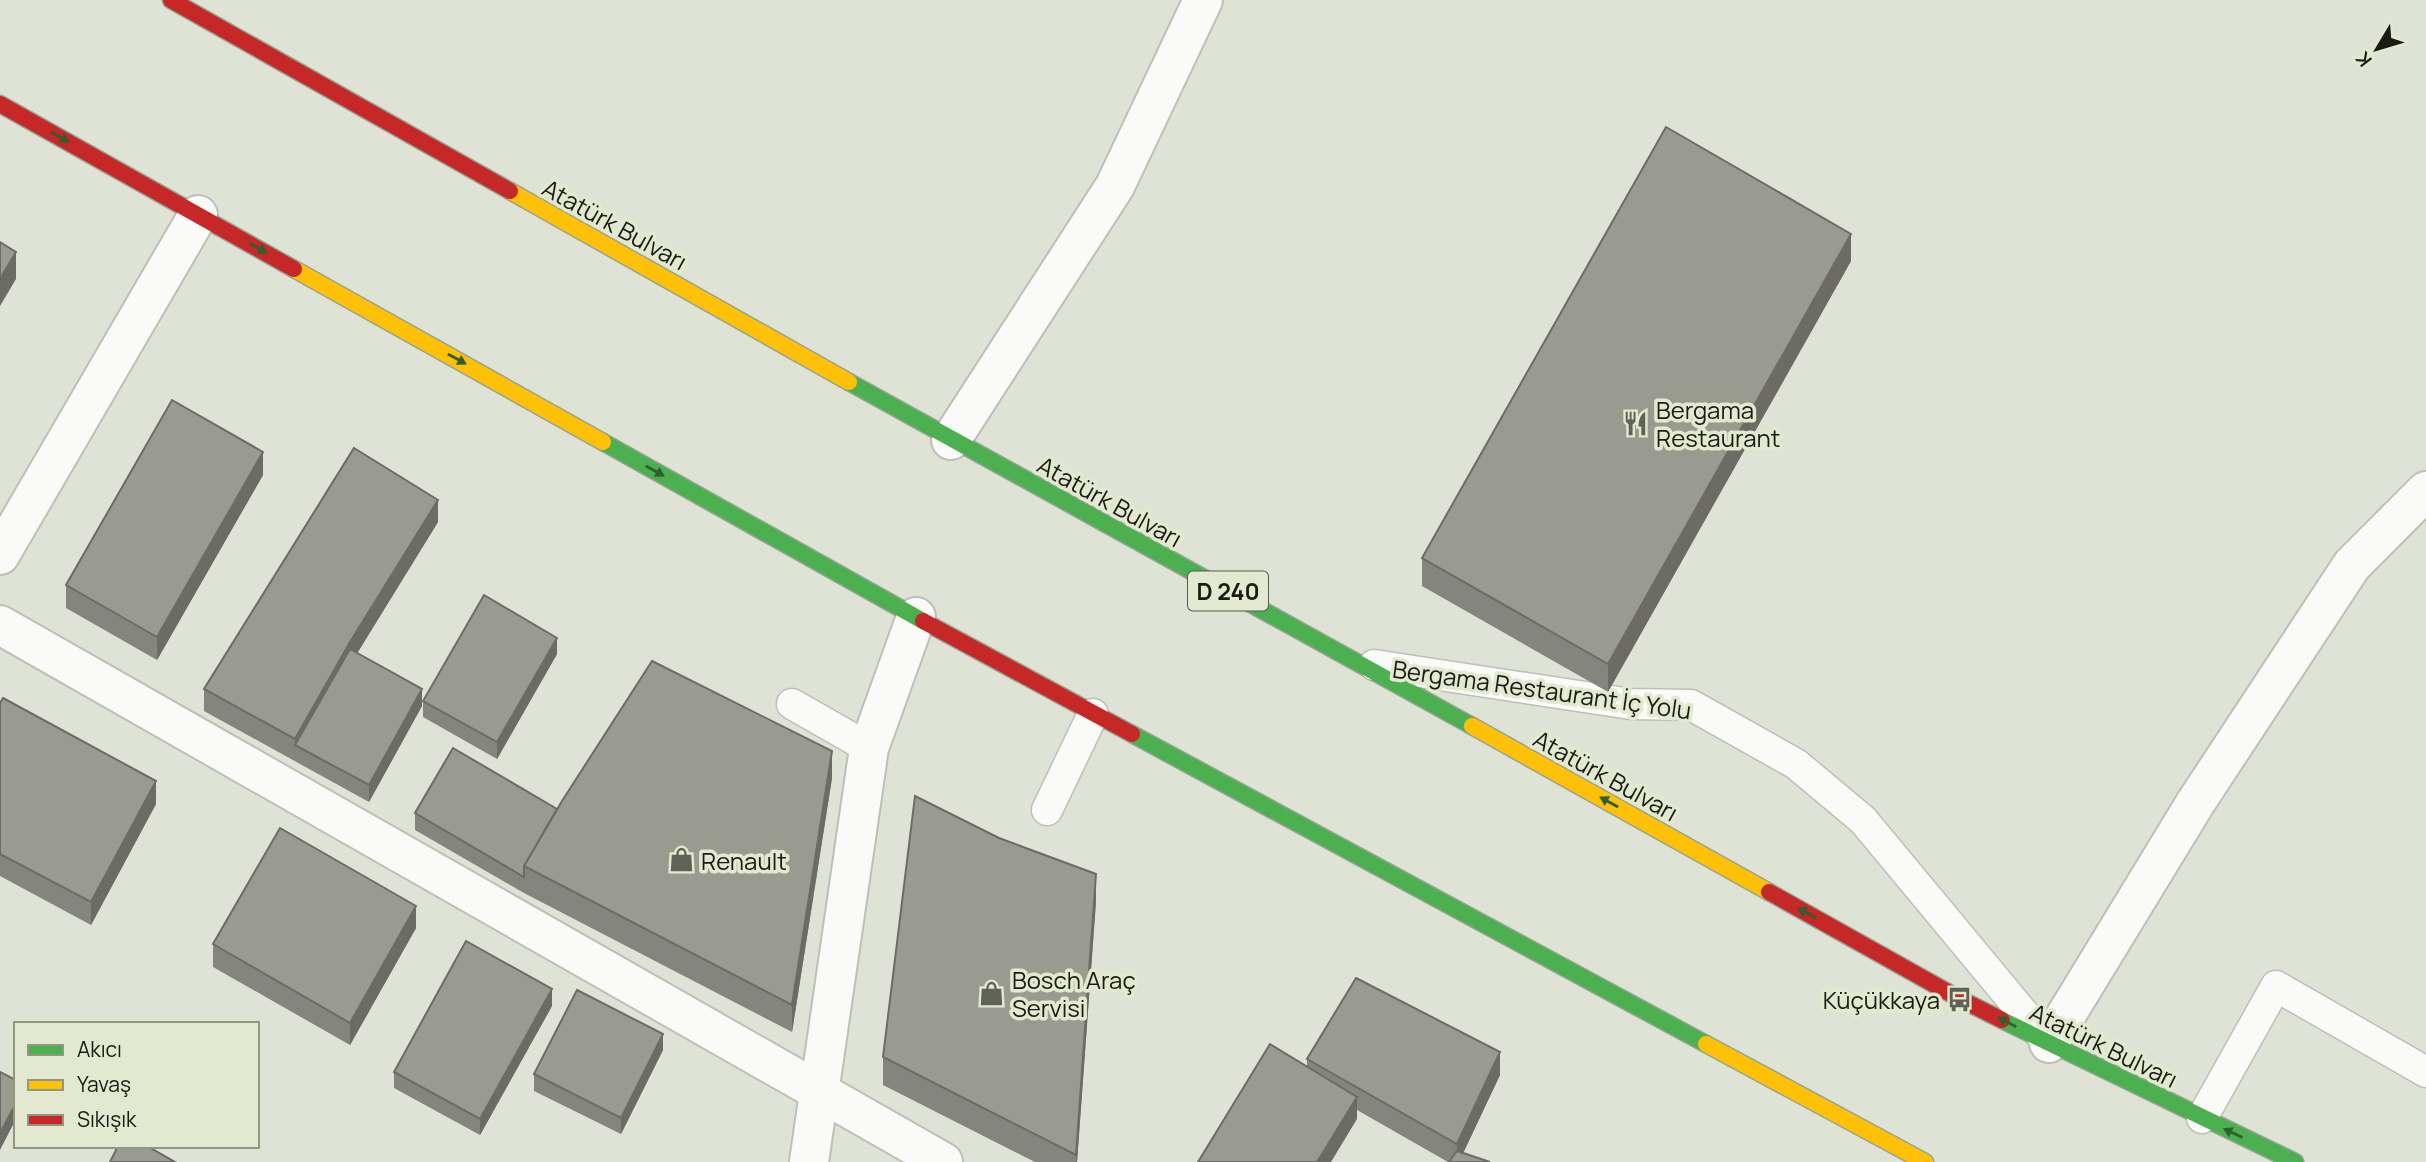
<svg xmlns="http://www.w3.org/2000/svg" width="2426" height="1162" viewBox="0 0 2426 1162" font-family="Manrope,sans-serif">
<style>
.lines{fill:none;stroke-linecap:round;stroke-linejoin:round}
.lane-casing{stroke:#bdc0b5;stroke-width:33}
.street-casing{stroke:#bdc0b5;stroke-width:42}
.fast-casing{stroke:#95a492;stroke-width:19}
.slow-casing{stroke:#95a492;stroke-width:19}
.jam-casing{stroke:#95a492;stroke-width:19}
.lane{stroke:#fafbf9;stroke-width:30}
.street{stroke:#fafbf9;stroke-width:38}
.fast{stroke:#4caf50;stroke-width:16}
.slow{stroke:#ffc107;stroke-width:16}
.jam{stroke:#c62828;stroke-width:16}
.wall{fill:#84857c}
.shaded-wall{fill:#6c6c65}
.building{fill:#9a9b90;stroke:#6c6c65;stroke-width:2}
.oneway{fill:#305e2e}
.labels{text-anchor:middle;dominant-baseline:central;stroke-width:7;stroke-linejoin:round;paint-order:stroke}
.shield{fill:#e2e9d0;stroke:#565a4c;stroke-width:2}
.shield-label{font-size:23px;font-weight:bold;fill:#1a1c13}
.street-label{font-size:24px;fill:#1a1c13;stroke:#e2e9d0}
.poi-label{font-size:24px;fill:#1a1c13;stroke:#e2e9d0;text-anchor:start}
</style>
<rect width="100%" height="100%" fill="#dfe3d6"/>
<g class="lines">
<defs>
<g id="lane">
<path d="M1374 665 1631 704 1691 705 1796 764 1863 820 2044 1038"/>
<path d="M792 704 869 748"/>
<path d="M1047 810 1093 714"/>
<path d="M2202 1118 2276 986 2426 1072"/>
</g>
<g id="street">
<path d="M951 440 1115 186 1203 0"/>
<path d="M0 555 198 215"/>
<path d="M0 625 943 1162"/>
<path d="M2049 1043 2196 802 2352 565 2426 491"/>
<path d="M809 1162 869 748 916 617"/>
</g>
<g id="fast">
<path d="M849 382 1472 726"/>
<path d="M603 442 923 621"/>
<path d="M1132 734 1706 1044"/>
<path d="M2002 1020 2295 1162"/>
</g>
<g id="slow">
<path d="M510 191 849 382"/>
<path d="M294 269 603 442"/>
<path d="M1472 726 1769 892"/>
<path d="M1706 1044 1925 1162"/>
</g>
<g id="jam">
<path d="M171 0 510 191"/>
<path d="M0 104 294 269"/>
<path d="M923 621 1132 734"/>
<path d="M1769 892 1960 999 2002 1020"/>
</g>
</defs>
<use href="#lane" class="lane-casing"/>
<use href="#street" class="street-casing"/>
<use href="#fast" class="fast-casing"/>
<use href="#slow" class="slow-casing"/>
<use href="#jam" class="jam-casing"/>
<use href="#lane" class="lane"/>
<use href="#street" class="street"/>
<use href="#fast" class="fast"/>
<use href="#slow" class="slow"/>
<use href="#jam" class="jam"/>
</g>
<g class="wall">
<path d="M1851 261 1608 692 1422 586V558Z"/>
<path d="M263 475 157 660 66 608V585Z"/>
<path d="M438 522 357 653 422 706 369 802 204 711V689Z"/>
<path d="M557 654 497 759 423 717V701Z"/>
<path d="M0 703 156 804 91 925 0 876Z"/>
<path d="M832 778 792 1032 524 893 415 830V813L557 809Z"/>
<path d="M1096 901 1077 1162H1035L883 1085V1057Z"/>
<path d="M416 928 350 1045 213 967V944Z"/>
<path d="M552 1006 480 1135 394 1088V1072Z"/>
<path d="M663 1050 621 1134 534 1091V1074Z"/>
<path d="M1307 1059 1500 1075 1463 1153 1490 1162H1448L1357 1110V1119L1307 1067Z"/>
</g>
<g class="shaded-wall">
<path d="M1851 234V261L1608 692V664Z"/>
<path d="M16 252V279L0 306V279Z"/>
<path d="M263 452V475L157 660V637Z"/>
<path d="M438 500V522L350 665 295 745V739L350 642Z"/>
<path d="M557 638V654L497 759V742Z"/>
<path d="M422 689V706L369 802V785Z"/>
<path d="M832 751V778L792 1032V1005Z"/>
<path d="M156 781V804L91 925V902Z"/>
<path d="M1096 874V901L1077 1162H1076Z"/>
<path d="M416 906V928L350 1045V1023Z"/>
<path d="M552 989V1006L480 1135V1119Z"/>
<path d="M663 1034V1050L621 1134V1118Z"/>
<path d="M1500 1052V1075L1459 1162H1457V1144Z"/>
<path d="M1357 1097V1119L1331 1162H1317Z"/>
<path d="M16 1103V1119L0 1150V1133Z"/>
</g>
<g class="building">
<path d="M1666 127 1851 234 1608 664 1422 558Z"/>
<path d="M0 242 16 252 0 279Z"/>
<path d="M172 400 263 452 157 637 66 585Z"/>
<path d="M354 448 438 500 350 642 295 739 204 689Z"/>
<path d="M484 595 557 638 497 742 423 701Z"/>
<path d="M350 649 422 689 369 785 295 745Z"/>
<path d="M652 661 832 751 792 1005 524 866 562 801Z"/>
<path d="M3 698 156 781 91 902 0 854V703Z"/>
<path d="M453 748 557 809 524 866V877L415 813Z"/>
<path d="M915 796 999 838 1096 874 1076 1155 883 1057Z"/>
<path d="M280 828 416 906 350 1023 213 944Z"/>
<path d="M466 941 552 989 480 1119 394 1072Z"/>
<path d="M1356 978 1500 1052 1457 1144 1307 1059Z"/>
<path d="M577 990 663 1034 621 1118 534 1074Z"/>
<path d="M1270 1044 1357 1097 1317 1162H1198Z"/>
<path d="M0 1072 16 1080V1103L0 1133Z"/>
<path d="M118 1146H147L175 1162H110Z"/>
<path d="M1457 1151 1490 1162H1449Z"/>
</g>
<defs><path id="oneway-solid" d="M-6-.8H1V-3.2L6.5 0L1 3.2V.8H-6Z" transform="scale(1.75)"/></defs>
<g class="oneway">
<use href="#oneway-solid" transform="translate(60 137) rotate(29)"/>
<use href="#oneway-solid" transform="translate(258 248) rotate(29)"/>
<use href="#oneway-solid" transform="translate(457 359) rotate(29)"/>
<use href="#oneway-solid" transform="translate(655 471) rotate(29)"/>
<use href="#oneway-solid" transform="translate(1609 802) rotate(-151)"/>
<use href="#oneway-solid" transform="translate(1807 913) rotate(-151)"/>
<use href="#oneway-solid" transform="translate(2007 1022) rotate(-153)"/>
<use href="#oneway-solid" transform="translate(2233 1133) rotate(-155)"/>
</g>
<defs>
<symbol id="restaurant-bare" viewBox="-9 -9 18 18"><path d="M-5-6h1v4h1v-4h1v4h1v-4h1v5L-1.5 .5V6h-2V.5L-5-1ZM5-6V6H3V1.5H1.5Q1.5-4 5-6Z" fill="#5f6257" stroke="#e2e9d0" stroke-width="2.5" paint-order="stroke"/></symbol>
<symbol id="shop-bare" viewBox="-9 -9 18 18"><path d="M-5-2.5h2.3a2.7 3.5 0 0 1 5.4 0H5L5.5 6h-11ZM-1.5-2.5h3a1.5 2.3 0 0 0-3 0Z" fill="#5f6257" stroke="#e2e9d0" stroke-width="2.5" paint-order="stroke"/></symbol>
<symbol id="bus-bare" viewBox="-9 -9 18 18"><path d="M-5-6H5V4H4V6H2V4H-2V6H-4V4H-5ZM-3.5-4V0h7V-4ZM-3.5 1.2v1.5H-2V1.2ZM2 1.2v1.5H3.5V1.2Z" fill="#5f6257" stroke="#e2e9d0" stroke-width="2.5" paint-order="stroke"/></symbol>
</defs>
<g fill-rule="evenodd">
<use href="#restaurant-bare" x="1618" y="406" width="35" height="35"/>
<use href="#shop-bare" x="664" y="842" width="35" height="35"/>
<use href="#shop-bare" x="974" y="976" width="35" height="35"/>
<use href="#bus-bare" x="1942" y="982" width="35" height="35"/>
</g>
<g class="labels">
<rect class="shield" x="1188" y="571.5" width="80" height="39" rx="5"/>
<g class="shield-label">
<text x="1228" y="591">D 240</text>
</g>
<g class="street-label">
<text transform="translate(615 224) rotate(29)">Atatürk Bulvarı</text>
<text transform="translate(1110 501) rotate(29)">Atatürk Bulvarı</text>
<text transform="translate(1542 689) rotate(8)">Bergama Restaurant İç Yolu</text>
<text transform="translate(1606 775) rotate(29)">Atatürk Bulvarı</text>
<text transform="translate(2104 1045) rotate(26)">Atatürk Bulvarı</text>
</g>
<g class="poi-label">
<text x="1656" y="409">Bergama<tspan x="1656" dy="28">Restaurant</tspan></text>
<text x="701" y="860">Renault</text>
<text x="1012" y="979">Bosch Araç<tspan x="1012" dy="28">Servisi</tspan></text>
<text x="1940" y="999" text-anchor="end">Küçükkaya</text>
</g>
</g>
<rect x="14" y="1022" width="245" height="126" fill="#e2e9d0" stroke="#929784" stroke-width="2"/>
<rect x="28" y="1045" width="35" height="10" fill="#4caf50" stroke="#929784" stroke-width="2"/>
<text x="77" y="1057" font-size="21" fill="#1a1c13">Akıcı</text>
<rect x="28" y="1080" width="35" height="10" fill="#ffc107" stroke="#929784" stroke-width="2"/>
<text x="77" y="1092" font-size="21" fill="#1a1c13">Yavaş</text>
<rect x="28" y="1115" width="35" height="10" fill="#c62828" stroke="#929784" stroke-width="2"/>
<text x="77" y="1127" font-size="21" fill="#1a1c13">Sıkışık</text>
<g transform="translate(2377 49) rotate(232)" stroke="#e2e9d0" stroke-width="5" paint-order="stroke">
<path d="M0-5L12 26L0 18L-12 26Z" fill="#1a1c13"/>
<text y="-10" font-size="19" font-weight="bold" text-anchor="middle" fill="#1a1c13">K</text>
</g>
</svg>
